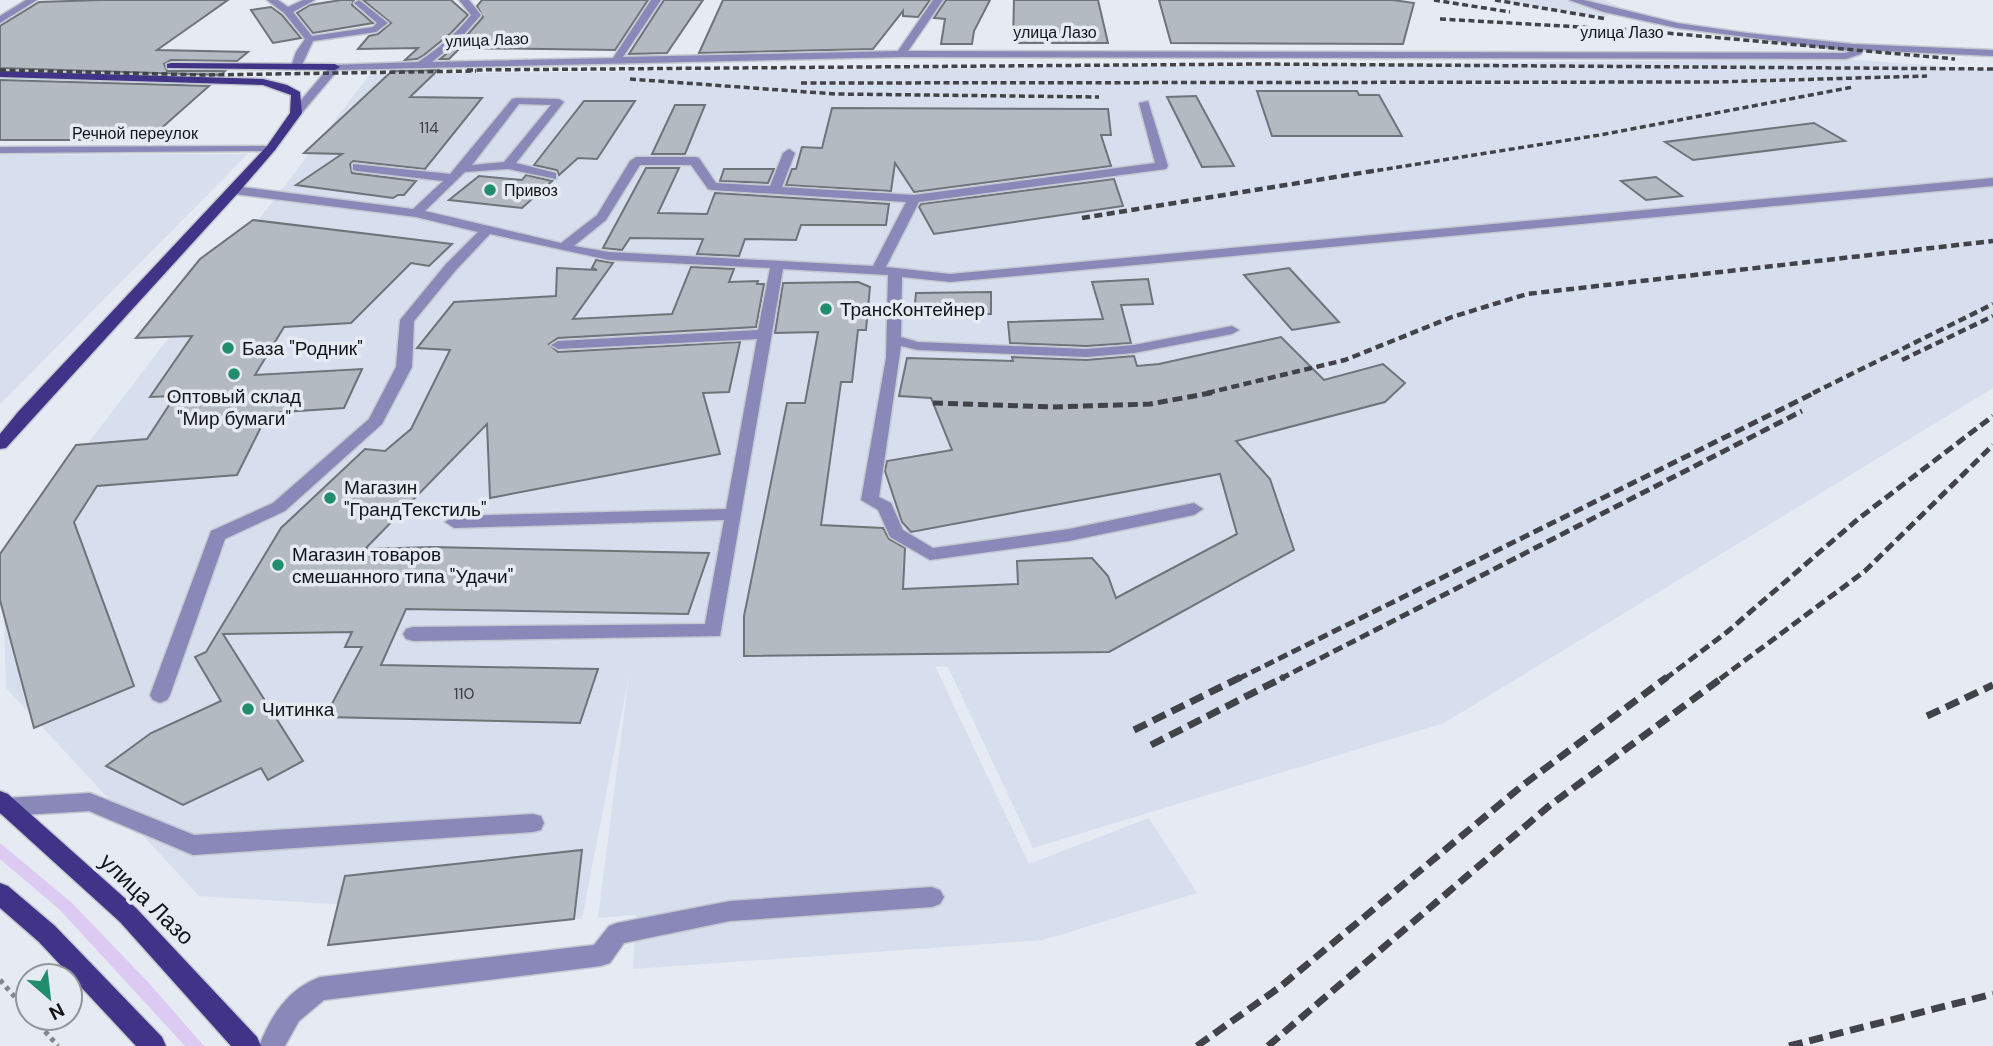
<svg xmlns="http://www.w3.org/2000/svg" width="1993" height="1046" viewBox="0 0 1993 1046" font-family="'DM Sans',sans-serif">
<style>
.built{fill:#d7deee}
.green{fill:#dccaf3}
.building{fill:#b3bac1;stroke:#6d747a;stroke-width:2}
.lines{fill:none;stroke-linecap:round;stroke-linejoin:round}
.minor-casing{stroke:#c4c8d0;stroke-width:3}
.major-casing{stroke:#c4c8d0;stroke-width:3}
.path{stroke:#83868c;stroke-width:5;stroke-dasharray:4.5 4.5;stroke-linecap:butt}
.minor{fill:#8a88b8;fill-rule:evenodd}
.major{fill:#413488;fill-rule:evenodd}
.rail-far3{stroke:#414348;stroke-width:3.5;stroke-dasharray:6 3.5;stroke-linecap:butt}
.rail-far2{stroke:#414348;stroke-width:4.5;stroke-dasharray:8 4.5;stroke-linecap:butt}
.rail-far1{stroke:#414348;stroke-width:5;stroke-dasharray:10 5;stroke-linecap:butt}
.rail{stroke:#414348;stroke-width:7;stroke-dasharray:14 7;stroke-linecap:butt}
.poi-dot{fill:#218d6c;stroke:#e6eaf3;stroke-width:2.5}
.labels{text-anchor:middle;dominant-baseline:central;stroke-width:7;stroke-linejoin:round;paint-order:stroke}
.far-street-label{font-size:16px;fill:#131518;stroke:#e6eaf3}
.number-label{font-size:16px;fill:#3b3e42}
.far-poi-label{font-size:16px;fill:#131518;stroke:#e6eaf3;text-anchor:start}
.poi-label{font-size:19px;fill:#131518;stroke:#e6eaf3;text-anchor:start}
.near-street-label{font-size:23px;fill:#131518;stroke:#e6eaf3}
</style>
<rect width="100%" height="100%" fill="#e6eaf3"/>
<g class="built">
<path d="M1497 0H1604L1620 7 1606 17H1600Z"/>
<path d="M1843 59 1993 70V388L1444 723 1033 848 948 667 935 666 1029 864 1149 818 1197 893 1043 940 633 969 636 915 598 918 629 675 582 919 199 896 6 688 2 556 370 74Z"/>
<path d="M248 154 0 404V155Z"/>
</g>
<path class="green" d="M0 843 72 903 147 981 204 1046H185L60 910 0 859Z"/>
<g class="building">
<path d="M100 0H228L157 50 248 52 237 61 171 60 164 64 167 71H225L221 75 0 68V26L39 2Z"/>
<path d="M341 0H354L352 5 373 23 313 33 297 13 310 5Z"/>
<path d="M363 0H451L468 15 451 33 424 55 417 59 405 60 418 48 358 49 369 36 378 34 391 23Z"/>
<path d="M482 0H648L615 50 460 48 449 59H440L462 41 483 17 477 6Z"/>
<path d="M664 0H703L667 53 629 54Z"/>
<path d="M723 0H930L918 17 903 16V11L873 49 699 53Z"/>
<path d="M946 0H990L974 31 972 44H941L945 19 934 18Z"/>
<path d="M1014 0H1098L1108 43H1013Z"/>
<path d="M1159 0H1393L1414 3 1403 44 1171 43Z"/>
<path d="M271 7 282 15 301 38 273 43 251 10Z"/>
<path d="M438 70 410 97 482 98 425 169 353 161 350 164 352 173 416 181 404 195H398L393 198 296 185 342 154 304 153 392 71Z"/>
<path d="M0 80 209 86 148 140H0Z"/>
<path d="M1257 91H1357L1359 95H1379L1402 136H1272Z"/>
<path d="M1196 96 1234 166 1202 167 1167 97Z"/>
<path d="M584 101H635L597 159 578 158 559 175 557 170 534 165Z"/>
<path d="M675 105H705L685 154H652Z"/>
<path d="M832 108 1108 109 1111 135H1101L1111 166 914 192 895 163 891 191 786 185 792 169H796L802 147 822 148Z"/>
<path d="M1814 123 1845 141 1693 160 1665 142Z"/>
<path d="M646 168H679L658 213 707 214 715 193 889 204 886 225H801L796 240 745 239 739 256 697 254 703 239 630 238 622 250 603 248Z"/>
<path d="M724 169H774L768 183 720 181Z"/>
<path d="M526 175 552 181 522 208 449 200 479 176 522 180Z"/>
<path d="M1656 177 1682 196 1646 200 1621 181Z"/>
<path d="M1114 179 1123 206 934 234 919 207 921 204Z"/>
<path d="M253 220 452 244 429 266 411 263 351 323 284 327 255 375 362 369 344 408 268 413 237 475 97 486 74 522 134 686 34 728 0 600V554L76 445 147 439 175 396 150 397 192 336 136 338 200 259Z"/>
<path d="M596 260 613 263 573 319 672 314 691 267 734 269 729 282 758 281 757 284H764L756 327 558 338 549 344 558 352 740 342 729 392 703 393 720 454 490 498 487 424 365 549 433 547 709 553 688 614 406 609 381 665 598 669 580 723 325 717 362 647H345L352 632 223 634 303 761 268 780 261 768 183 805 106 766 151 733 221 701 195 657 206 652 281 528 365 449 385 451 411 429 450 350 417 348 454 302 556 296 557 268 597 270 592 268Z"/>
<path d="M1289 268 1339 322 1292 330 1244 275Z"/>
<path d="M1148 279 1153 304 1121 305 1131 343 1086 346 1010 343 1008 322 1103 319 1092 282Z"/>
<path d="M858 282 870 287 866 330H858L852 382H841L821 525 883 528 889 539 905 548 903 589 1018 584 1017 561 1092 558 1108 576 1116 598 1237 534 1220 474 911 532 902 522 885 471 887 461 952 450 931 398 899 396 907 358 1013 361 1012 357 1086 360 1134 356 1137 366 1159 364 1281 337 1324 380 1383 364 1405 383 1385 402 1236 441 1270 479 1294 550 1109 652 744 656V616L787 403H805L818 332 775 333 783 283Z"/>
<path d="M991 292V314H914L916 293Z"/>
<path d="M582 850 574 919 328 945 345 876Z"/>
</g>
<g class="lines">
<defs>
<g id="minor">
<path d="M26 0H37L0 23V16Z"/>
<path d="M267 0H278L288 7 303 0H315L293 12 312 36 373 27 377 23 354 3 359 0 388 23 376 32 313 41 301 67 296 70 291 67 296 52 305 39 284 13Z"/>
<path d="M459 0H469L481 15 460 39 432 62 613 58 651 0H661L623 57 898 51 933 0H943L908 51 1845 53 1851 51 1677 28 1604 12 1569 0H1584L1677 23 1747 33 1853 44 1993 50V56L1861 50V54L1846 59 901 57 338 70 300 115 290 113 331 65 418 62C438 49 456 34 471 15Z"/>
<path d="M516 98 559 99 564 102 516 163 556 173V179L508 169 465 172 425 211 561 243 597 215 630 161 636 157H695L699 158 716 183 770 186 783 153 789 149 795 153 782 187 914 195 1155 163 1139 103 1148 101 1168 166 1166 169 919 202 886 267 950 274 1993 178V186L950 282 902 277 901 337 918 342 1086 349 1134 345 1232 326 1239 330 1232 334 1134 353 1086 357 918 350 901 346 879 497 891 503 903 530 933 548 1069 529 1194 503 1203 509 1194 515 1069 541 930 560 890 537 878 510 861 500 886 358 888 275 783 269 720 636 413 641 406 639 403 634 406 629 413 627 705 624 724 520 454 528 445 522 454 516 726 509 757 339 558 349 551 345 558 341 758 330 770 268 609 260 490 234 456 270 414 321 412 367 382 424 285 511 225 539 170 695 167 700 160 703 153 700 150 695 211 531 273 503 369 419 396 367 400 320 446 264 478 232 416 217 234 194 228 190 234 186 413 209 443 181 357 171 353 170V164L450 174 512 99ZM519 104 551 105 504 162 472 165ZM640 165H691L708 189 712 190 906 202 873 266 609 252 574 246 606 220Z"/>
<path d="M275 146V150L271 151 0 153V147Z"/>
<path d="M90 793 194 835 533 814 541 816 544 823 541 830 533 832 193 855 89 811 6 816 0 814V800L6 798Z"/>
<path d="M932 887 940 890 944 897 940 904 932 907 730 921 624 943 610 963 601 966 324 1000 299 1021 285 1046H259C272 1014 287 990 320 977L594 945 609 926 617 923 730 901Z"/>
</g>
<g id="major">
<path d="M171 63 335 64 340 67 335 70 167 68V64Z"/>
<path d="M0 71 263 79 287 85 300 92 302 113 275 150 238 193 6 448 0 449V434L18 412 267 146 290 113 291 95 263 85 0 77Z"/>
<path d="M0 791 8 794 136 908 257 1037 261 1046H231L120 922 0 813Z"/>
<path d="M0 883 8 886 55 926 162 1037 166 1046H136L39 942 0 908Z"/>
</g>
</defs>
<use href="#minor" class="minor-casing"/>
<use href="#major" class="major-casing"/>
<g class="path">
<path d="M0 980 28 1012"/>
<path d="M33 1018 58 1046"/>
</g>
<use href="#minor" class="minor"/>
<use href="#major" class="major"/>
<g class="rail-far3">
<path d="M1434 0 1510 12"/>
<path d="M1495 0 1607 19"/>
<path d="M1440 19 1633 30 1955 59"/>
<path d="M0 70 203 75 476 71"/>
<path d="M467 70 1260 64 1993 69"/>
<path d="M630 79 835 94 1099 97"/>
<path d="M801 83 1716 82 1927 76"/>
<path d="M1368 172 1600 135 1853 87"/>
</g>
<g class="rail-far2">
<path d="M1082 218 1379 170"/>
<path d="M1902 360 1993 316"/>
<path d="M1207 393 1345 360 1452 317 1527 294 1993 241"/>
<path d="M1813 393 1993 304"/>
</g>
<g class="rail-far1">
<path d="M933 403 1053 407 1150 404 1216 392"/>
<path d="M1238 679 1816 392"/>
<path d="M1280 679 1802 411"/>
<path d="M1665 679 1727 632 1858 519 1993 416"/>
<path d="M1720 679 1865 571 1993 445"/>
</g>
<g class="rail">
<path d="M1927 716 1993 685"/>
<path d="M1134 730 1241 677"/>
<path d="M1151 745 1284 677"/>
<path d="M1197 1046 1280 987 1523 785 1667 677"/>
<path d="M1268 1046 1549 806 1723 677"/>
<path d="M1789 1046 1993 994"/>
</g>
</g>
<g class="poi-dot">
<circle cx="490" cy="190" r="7"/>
<circle cx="826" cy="309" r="7"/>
<circle cx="228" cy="348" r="7"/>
<circle cx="234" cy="374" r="7"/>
<circle cx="330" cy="498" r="7"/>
<circle cx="278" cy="565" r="7"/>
<circle cx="248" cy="709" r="7"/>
</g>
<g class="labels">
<g class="far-street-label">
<text x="1055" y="32">улица Лазо</text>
<text x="1622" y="32">улица Лазо</text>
<text transform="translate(487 40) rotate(-2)">улица Лазо</text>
<text x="135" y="133">Речной переулок</text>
</g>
<g class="number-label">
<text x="429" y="127">114</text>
<text x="464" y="693">110</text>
</g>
<g class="far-poi-label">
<text x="504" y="190">Привоз</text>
</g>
<g class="poi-label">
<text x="840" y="309">ТрансКонтейнер</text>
<text x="242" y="348">База "Родник"</text>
<text x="234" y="396" text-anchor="middle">Оптовый склад<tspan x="234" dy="22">"Мир бумаги"</tspan></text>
<text x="344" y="487">Магазин<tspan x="344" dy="22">"ГрандТекстиль"</tspan></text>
<text x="292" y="554">Магазин товаров<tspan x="292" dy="22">смешанного типа "Удачи"</tspan></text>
<text x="262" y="709">Читинка</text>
</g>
<g class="near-street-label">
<text transform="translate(147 899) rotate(44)">улица Лазо</text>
</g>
</g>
<g transform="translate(49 997) rotate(152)"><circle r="33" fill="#e6eaf3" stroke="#92959b" stroke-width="2"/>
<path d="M0-5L12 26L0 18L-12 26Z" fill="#218d6c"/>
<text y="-10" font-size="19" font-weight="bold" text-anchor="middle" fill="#131518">N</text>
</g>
</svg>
